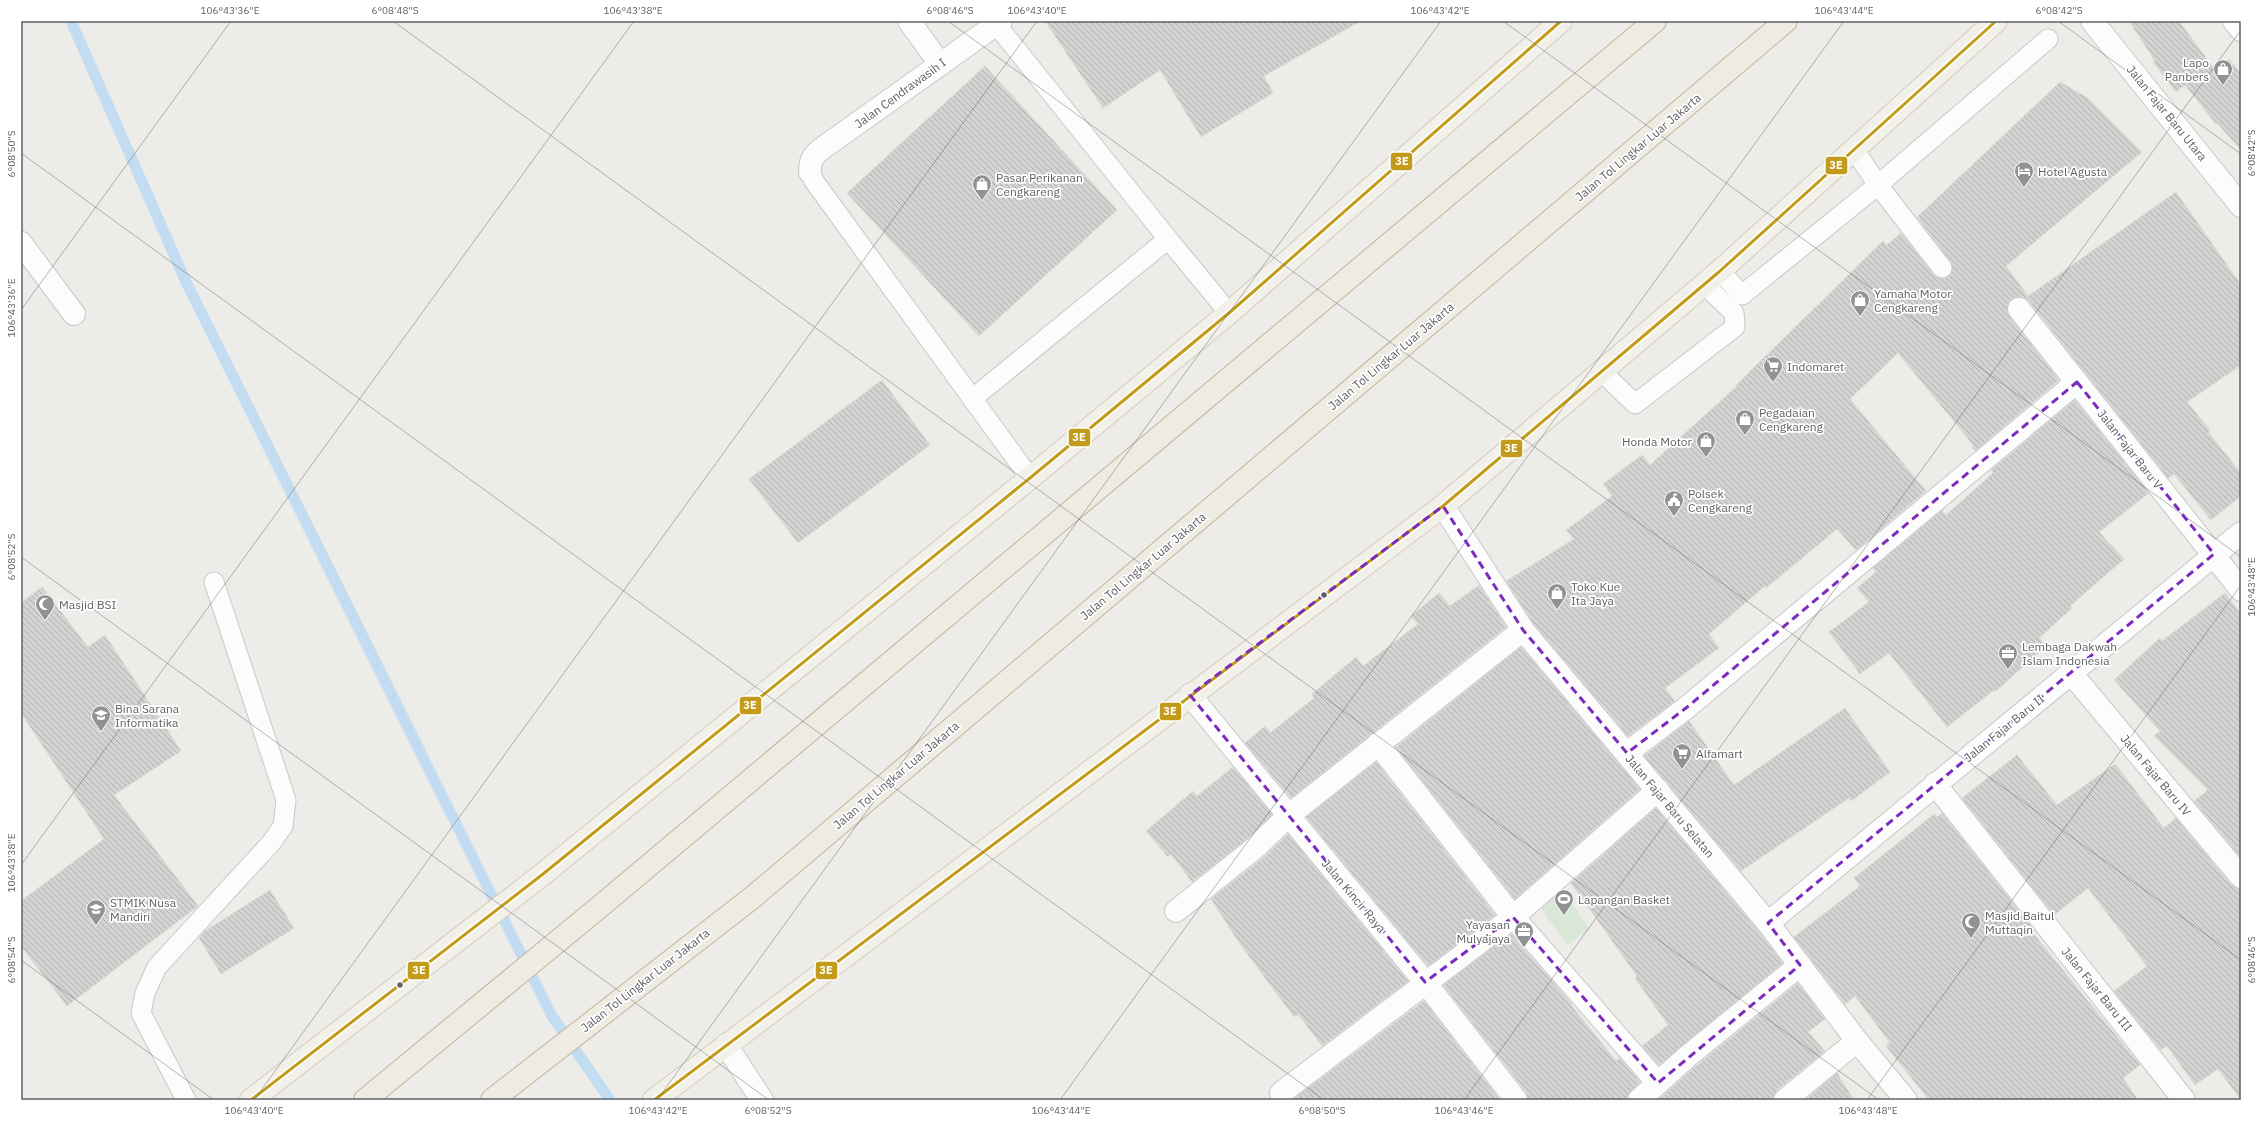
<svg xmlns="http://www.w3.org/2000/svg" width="2262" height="1121" viewBox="0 0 2262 1121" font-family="'IBM Plex Sans',sans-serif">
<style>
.pitch{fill:#d8e7d6}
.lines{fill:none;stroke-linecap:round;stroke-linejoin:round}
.stream{stroke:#c2ddf1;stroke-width:11}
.building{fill:url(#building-back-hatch);stroke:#dcdbd8}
.lane-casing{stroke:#c8c8c8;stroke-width:21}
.street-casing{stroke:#c8c8c8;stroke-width:24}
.secondary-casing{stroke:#cacaca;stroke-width:24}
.primary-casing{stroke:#d2ccba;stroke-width:24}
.highway-casing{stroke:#c0b59a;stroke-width:24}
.lane{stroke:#fcfcfc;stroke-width:19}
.street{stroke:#fcfcfc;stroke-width:22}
.secondary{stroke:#fcfcfc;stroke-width:22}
.primary{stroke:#f2f1e9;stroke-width:22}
.highway{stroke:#eeebe3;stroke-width:22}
.bus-1-casing{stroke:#fff;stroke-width:6}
.bus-1{stroke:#c29b1a;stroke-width:3}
.marked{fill:none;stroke:#7b2cbf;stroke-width:3;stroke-dasharray:8 5;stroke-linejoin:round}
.ticks{fill:none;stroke:#5e6165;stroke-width:1;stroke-opacity:0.45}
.bus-dot{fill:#5e6165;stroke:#fff;stroke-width:1.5}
.labels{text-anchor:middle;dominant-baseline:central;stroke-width:3.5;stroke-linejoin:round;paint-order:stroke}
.poi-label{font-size:12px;fill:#5e6165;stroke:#fff;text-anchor:start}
.street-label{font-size:12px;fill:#5e6165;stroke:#fff}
.line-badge{stroke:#fff;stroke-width:1.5}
.badge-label{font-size:11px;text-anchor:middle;font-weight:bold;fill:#fff}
.neatline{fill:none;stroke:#5e6165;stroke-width:1.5}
.ticks-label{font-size:10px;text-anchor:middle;fill:#5e6165}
</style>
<defs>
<pattern id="building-back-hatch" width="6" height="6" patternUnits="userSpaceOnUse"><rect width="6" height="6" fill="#d4d3d1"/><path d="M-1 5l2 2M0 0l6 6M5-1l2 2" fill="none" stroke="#afafad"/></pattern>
</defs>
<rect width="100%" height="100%" fill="#edece9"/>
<path class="pitch" d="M1560 887 1590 929 1567 945 1537 902Z"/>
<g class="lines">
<path class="stream" d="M71 21 186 282 552 1016 610 1100"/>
</g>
<g class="building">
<path d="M1045 21H1361L1264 76 1273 93 1201 137 1160 70 1103 108Z"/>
<path d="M2129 21H2179L2215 70 2229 59 2241 74V150L2217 123 2216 124 2185 85 2176 92 2153 62 2155 61Z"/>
<path d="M985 66 1117 210 979 336 847 193Z"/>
<path d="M2060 82 2088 98 2142 152 2006 266 2028 296 2176 192 2241 285V365L2187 402 2210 430 2208 432 2241 473V496L2211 520 2174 474 2168 478 2029 301 2023 297H2017L2011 299 2007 305 2009 316 2059 380 1975 451 1972 447 1974 446 1898 353 1850 399 1926 491 1856 550 1837 529 1766 588 1765 586 1709 634 1719 648 1665 688 1675 701 1628 736 1533 623 1506 581 1574 539 1566 530 1612 496 1603 484 1642 455 1650 465 1737 386 1736 385 1883 241 1887 245 1901 233 1934 275 1943 279 1949 276 1952 272 1951 262 1917 217Z"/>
<path d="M882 380 930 445 798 543 749 479Z"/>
<path d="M2075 400 2149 493 2099 532 2124 559 2070 606 2072 608 2039 638 2046 646 1995 692 1994 690 1947 727 1889 653 1860 674 1829 632 1869 602 1857 588 1876 572 1873 568 1942 510 1946 515 1993 473 1991 470Z"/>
<path d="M1479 585 1506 627 1291 798 1245 743 1265 726 1270 733 1314 698 1312 694 1356 657 1363 666 1418 624 1411 616 1439 593 1450 606Z"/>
<path d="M42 587 88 647 105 635 181 751 114 795 198 906 67 1006 21 946V901L104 839 21 713V603Z"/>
<path d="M2225 593 2241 614V857L2194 801 2208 790 2154 736 2160 731 2114 680 2160 638 2162 641Z"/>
<path d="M1521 647 1640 789 1515 899 1396 747Z"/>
<path d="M1845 708 1890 772 1851 801 1849 798 1741 871 1644 756 1689 721 1734 785Z"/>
<path d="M2017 755 2057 805 2115 764 2164 828 2176 818 2231 885 2241 889V1100L2218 1069 2195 1085 2167 1046 2161 1050 2114 991 2147 966 2088 888 2054 915 1962 798Z"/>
<path d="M1376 762 1495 915 1428 966 1306 817Z"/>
<path d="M1233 767 1272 814 1248 838 1192 882 1171 854 1168 857 1146 831 1193 791 1197 796Z"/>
<path d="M1656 808 1758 931 1783 963 1659 1065 1642 1046 1668 1025 1635 978 1637 976 1571 883Z"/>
<path d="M1942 813 2035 931 2033 933 2140 1065 2123 1078 2138 1100H1929L1886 1046 1890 1043 1855 996 1845 1004 1794 937 1860 886 1854 878 1934 814 1937 817Z"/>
<path d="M1288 834 1408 981 1322 1046 1298 1014 1294 1017 1240 944 1211 899 1264 857Z"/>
<path d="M270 890 294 928 221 974 199 938 205 931Z"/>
<path d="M1511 934 1572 1004 1571 1005 1616 1061 1620 1058 1640 1082 1625 1100H1528L1526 1092 1443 985Z"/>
<path d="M1798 983 1825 1019 1808 1032 1825 1051 1777 1090 1773 1100H1658L1696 1066Z"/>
<path d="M1424 1001 1500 1100H1292Z"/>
<path d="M1837 1073 1854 1100H1805Z"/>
</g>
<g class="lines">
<defs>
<g id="lane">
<path d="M2232 21 2241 32"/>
<path d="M810 172 814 181 1030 478"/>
<path d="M1168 239 1229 313"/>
<path d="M1942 268 1878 185 2048 39"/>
<path d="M1720 271 1742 295 1878 185 1854 149"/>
<path d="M1601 371 1635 404 1735 327 1734 313 1704 284"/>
<path d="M972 399 1168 239 996 24"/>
<path d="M186 1100 141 1013 145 993 157 967 271 843 283 826 286 800 214 582"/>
</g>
<g id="street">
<path d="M909 21 940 64"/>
<path d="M810 172C810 161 812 157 820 150L1001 21"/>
<path d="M21 243 74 314"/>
<path d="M2019 309 2241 590"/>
<path d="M1443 506 1523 630 1768 923 1857 1041 1906 1100"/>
<path d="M2071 673 2241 877"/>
<path d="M1190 695 1425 982 1516 1100"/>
<path d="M1378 744 1513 917 1658 1083"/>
<path d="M1627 753 1686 708 2077 382"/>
<path d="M1935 784 2184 1100"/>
<path d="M1176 911 1256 847 1288 816 1523 630"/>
<path d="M1768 923 2241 533"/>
<path d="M726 1045 762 1100"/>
<path d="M1281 1093 1513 917 1658 790"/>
<path d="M1639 1100 1688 1056 1800 965"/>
<path d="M1785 1100 1857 1041"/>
</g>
<path id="secondary" d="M2092 21 2241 206"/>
<g id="primary">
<path d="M251 1100 543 874 1030 478 1229 313 1561 21"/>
<path d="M654 1100 1443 506 1720 271 1996 21"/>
</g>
<g id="highway">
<path d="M365 1100 597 909 1655 21"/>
<path d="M492 1100 753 897 1786 21"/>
</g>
</defs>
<use href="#lane" class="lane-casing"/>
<use href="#street" class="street-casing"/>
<use href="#secondary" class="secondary-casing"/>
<use href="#primary" class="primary-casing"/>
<use href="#highway" class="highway-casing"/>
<use href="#lane" class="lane"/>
<use href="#street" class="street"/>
<use href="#secondary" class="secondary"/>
<use href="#primary" class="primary"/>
<use href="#highway" class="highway"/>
<defs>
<g id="bus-1">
<path d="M251 1100 543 874 1030 478 1229 313 1561 21"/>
<path d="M654 1100 1443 506 1720 271 1996 21"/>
</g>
</defs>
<use href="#bus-1" class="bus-1-casing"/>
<use href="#bus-1" class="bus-1"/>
</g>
<path class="marked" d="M2077 382 2214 554 1768 923 1800 965 1658 1083 1513 917 1425 982 1190 695 1443 506 1523 630 1627 753 1686 708Z"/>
<path class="ticks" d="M393 21 1879 1100M948 21 2241 960M1503 21 2241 557M2058 21 2241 154M21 153 1324 1100M21 310 231 21M21 557 769 1100M21 865 634 21M21 960 214 1100M254 1100 1037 21M657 1100 1441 21M1060 1100 1844 21M1464 1100 2241 30M1867 1100 2241 585"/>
<defs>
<symbol id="shop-pin" viewBox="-11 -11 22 30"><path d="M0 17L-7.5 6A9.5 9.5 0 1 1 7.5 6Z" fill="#909293" stroke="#fff"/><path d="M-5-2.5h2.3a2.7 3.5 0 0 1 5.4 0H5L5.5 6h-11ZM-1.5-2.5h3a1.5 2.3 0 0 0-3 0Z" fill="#fff"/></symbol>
<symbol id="hotel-pin" viewBox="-11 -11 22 30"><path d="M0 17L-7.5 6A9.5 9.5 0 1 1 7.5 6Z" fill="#909293" stroke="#fff"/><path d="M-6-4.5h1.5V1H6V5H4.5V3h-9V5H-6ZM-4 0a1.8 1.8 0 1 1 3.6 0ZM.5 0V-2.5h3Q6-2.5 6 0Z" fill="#fff"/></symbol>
<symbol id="supermarket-pin" viewBox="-11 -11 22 30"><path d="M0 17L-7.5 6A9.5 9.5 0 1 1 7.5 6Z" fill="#909293" stroke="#fff"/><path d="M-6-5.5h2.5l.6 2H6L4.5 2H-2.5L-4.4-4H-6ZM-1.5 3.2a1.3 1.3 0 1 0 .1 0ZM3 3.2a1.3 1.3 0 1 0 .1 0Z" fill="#fff"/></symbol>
<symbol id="civic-pin" viewBox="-11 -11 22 30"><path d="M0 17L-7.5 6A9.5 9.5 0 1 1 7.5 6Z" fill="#909293" stroke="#fff"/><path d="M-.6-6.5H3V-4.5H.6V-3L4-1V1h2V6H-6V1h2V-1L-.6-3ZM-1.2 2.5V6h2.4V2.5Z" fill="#fff"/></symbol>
<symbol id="mosque-pin" viewBox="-11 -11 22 30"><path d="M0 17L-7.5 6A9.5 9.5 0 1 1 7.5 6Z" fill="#909293" stroke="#fff"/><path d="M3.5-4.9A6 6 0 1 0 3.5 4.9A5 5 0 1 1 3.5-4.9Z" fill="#fff"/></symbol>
<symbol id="office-pin" viewBox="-11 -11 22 30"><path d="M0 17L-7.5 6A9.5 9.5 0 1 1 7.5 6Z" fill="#909293" stroke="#fff"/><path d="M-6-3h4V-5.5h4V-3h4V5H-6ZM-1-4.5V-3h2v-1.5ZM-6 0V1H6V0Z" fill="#fff"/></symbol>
<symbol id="university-pin" viewBox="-11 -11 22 30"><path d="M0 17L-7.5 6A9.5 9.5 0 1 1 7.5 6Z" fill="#909293" stroke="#fff"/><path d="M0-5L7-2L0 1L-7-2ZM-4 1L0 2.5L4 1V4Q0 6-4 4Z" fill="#fff"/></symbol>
<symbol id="stadium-pin" viewBox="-11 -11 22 30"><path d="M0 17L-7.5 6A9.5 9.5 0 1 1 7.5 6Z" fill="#909293" stroke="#fff"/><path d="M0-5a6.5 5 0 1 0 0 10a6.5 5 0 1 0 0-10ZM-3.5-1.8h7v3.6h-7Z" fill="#fff"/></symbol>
</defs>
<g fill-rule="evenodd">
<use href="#shop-pin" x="2212" y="58" width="22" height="30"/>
<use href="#hotel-pin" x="2013" y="160" width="22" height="30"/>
<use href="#shop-pin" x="971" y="173" width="22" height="30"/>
<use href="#shop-pin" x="1849" y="289" width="22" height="30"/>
<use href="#supermarket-pin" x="1762" y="355" width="22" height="30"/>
<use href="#shop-pin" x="1734" y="408" width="22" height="30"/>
<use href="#shop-pin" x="1695" y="430" width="22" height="30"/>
<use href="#civic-pin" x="1663" y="489" width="22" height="30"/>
<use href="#shop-pin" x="1546" y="582" width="22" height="30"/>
<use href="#mosque-pin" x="34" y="593" width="22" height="30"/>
<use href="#office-pin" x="1997" y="642" width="22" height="30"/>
<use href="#university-pin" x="90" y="704" width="22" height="30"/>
<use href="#supermarket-pin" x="1671" y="742" width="22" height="30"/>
<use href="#stadium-pin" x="1553" y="888" width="22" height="30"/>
<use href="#university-pin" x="85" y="898" width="22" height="30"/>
<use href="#mosque-pin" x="1960" y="911" width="22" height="30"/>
<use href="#office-pin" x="1513" y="920" width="22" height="30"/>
</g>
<g class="bus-dot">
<circle cx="1324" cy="595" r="3.5"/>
<circle cx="400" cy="985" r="3.5"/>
</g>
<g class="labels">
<g class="poi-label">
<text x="2209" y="62" text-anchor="end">Lapo<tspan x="2209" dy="14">Panbers</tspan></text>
<text x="2038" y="171">Hotel Agusta</text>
<text x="996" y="177">Pasar Perikanan<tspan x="996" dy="14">Cengkareng</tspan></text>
<text x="1874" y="293">Yamaha Motor<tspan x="1874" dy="14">Cengkareng</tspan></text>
<text x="1787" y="366">Indomaret</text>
<text x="1759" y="412">Pegadaian<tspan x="1759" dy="14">Cengkareng</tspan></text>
<text x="1692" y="441" text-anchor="end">Honda Motor</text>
<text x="1688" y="493">Polsek<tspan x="1688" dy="14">Cengkareng</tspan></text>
<text x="1571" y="586">Toko Kue<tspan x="1571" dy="14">Ita Jaya</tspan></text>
<text x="59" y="604">Masjid BSI</text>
<text x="2022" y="646">Lembaga Dakwah<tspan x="2022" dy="14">Islam Indonesia</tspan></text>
<text x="115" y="708">Bina Sarana<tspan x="115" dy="14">Informatika</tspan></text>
<text x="1696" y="753">Alfamart</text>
<text x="1578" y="899">Lapangan Basket</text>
<text x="110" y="902">STMIK Nusa<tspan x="110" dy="14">Mandiri</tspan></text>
<text x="1985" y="915">Masjid Baitul<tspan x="1985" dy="14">Muttaqin</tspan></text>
<text x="1510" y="924" text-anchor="end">Yayasan<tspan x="1510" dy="14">Mulyajaya</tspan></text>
</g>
<g class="street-label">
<text transform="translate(900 93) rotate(-36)">Jalan Cendrawasih I</text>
<text transform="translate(2167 113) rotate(51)">Jalan Fajar Baru Utara</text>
<text transform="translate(1638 147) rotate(-40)">Jalan Tol Lingkar Luar Jakarta</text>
<text transform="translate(1391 356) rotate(-40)">Jalan Tol Lingkar Luar Jakarta</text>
<text transform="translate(2130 449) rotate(52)">Jalan Fajar Baru V</text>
<text transform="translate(1143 566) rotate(-40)">Jalan Tol Lingkar Luar Jakarta</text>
<text transform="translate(2004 728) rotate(-39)">Jalan Fajar Baru II</text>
<text transform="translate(896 775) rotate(-40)">Jalan Tol Lingkar Luar Jakarta</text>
<text transform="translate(2156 775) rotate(50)">Jalan Fajar Baru IV</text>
<text transform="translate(1670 806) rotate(50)">Jalan Fajar Baru Selatan</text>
<text transform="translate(1354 896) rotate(50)">Jalan Kincir Raya</text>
<text transform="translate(645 980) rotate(-38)">Jalan Tol Lingkar Luar Jakarta</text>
<text transform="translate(2097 989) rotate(51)">Jalan Fajar Baru III</text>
</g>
</g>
<g class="line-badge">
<rect x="1390" y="152" width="23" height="19" rx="4" fill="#c29b1a"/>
<rect x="1825" y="156" width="23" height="19" rx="4" fill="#c29b1a"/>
<rect x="1068" y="428" width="23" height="19" rx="4" fill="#c29b1a"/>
<rect x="1500" y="439" width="23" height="19" rx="4" fill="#c29b1a"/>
<rect x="739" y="696" width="23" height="19" rx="4" fill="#c29b1a"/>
<rect x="1159" y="702" width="23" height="19" rx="4" fill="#c29b1a"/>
<rect x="407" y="961" width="23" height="19" rx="4" fill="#c29b1a"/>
<rect x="815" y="961" width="23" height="19" rx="4" fill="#c29b1a"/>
</g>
<g class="badge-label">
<text x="1402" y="165">3E</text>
<text x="1836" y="169">3E</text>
<text x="1079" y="441">3E</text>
<text x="1511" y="452">3E</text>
<text x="750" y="709">3E</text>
<text x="1170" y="715">3E</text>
<text x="419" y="974">3E</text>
<text x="826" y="974">3E</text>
</g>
<rect width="2262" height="1121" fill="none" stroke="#ffffff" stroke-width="44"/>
<rect x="22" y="22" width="2218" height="1077" class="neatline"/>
<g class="ticks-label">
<text x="230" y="14">106°43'36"E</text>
<text x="395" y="14">6°08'48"S</text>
<text x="633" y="14">106°43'38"E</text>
<text x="950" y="14">6°08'46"S</text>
<text x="1037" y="14">106°43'40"E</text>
<text x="1440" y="14">106°43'42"E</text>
<text x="1844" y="14">106°43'44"E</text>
<text x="2059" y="14">6°08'42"S</text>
<text transform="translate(2251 153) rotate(-90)" y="4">6°08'42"S</text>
<text transform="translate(11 154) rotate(-90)" y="4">6°08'50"S</text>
<text transform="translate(11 308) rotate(-90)" y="4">106°43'36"E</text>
<text transform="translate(11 557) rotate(-90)" y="4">6°08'52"S</text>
<text transform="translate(2251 587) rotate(-90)" y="4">106°43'48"E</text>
<text transform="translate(11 863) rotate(-90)" y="4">106°43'38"E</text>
<text transform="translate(2251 960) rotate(-90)" y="4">6°08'46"S</text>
<text transform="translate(11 960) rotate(-90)" y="4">6°08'54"S</text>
<text x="254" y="1114">106°43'40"E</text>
<text x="658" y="1114">106°43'42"E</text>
<text x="768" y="1114">6°08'52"S</text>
<text x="1061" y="1114">106°43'44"E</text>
<text x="1322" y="1114">6°08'50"S</text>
<text x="1464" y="1114">106°43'46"E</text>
<text x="1868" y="1114">106°43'48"E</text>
</g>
</svg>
